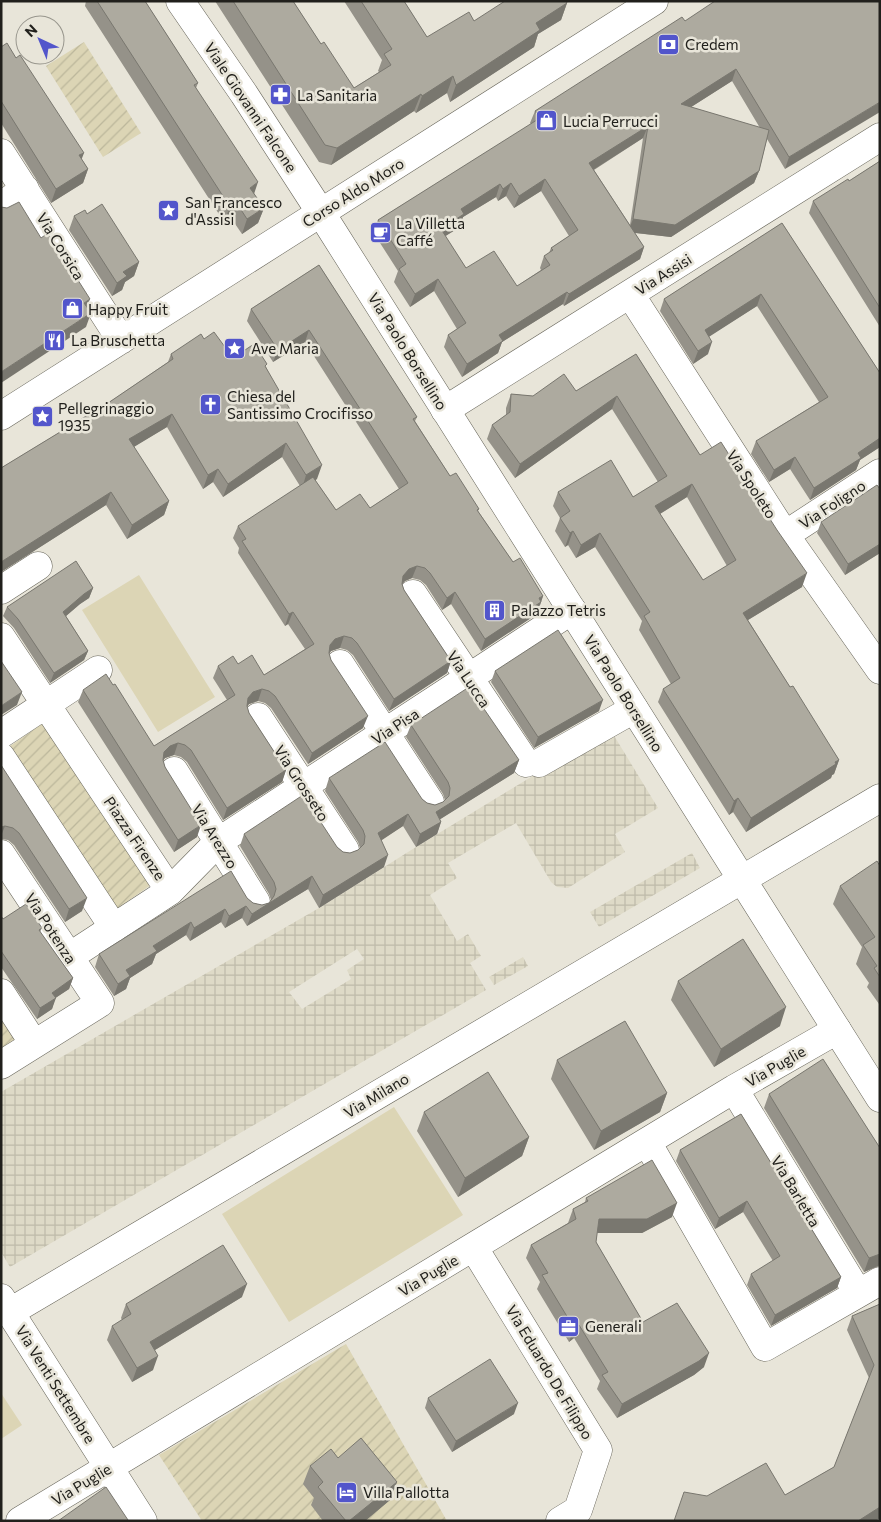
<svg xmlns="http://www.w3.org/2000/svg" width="881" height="1522" font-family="Commissioner,sans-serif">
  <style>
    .industrial { fill: url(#industrial-grid); fill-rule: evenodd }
    .park { fill: #dcd5b5 }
    .garden { fill: url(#garden-furrows) }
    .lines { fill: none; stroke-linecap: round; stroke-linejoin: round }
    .minor-casing { stroke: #67655a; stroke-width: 29 }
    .major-casing { stroke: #67655a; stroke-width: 29 }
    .minor { stroke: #fff; stroke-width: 28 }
    .major { stroke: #fff; stroke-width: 28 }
    .wall { fill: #959289; fill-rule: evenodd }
    .shaded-wall { fill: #79776f }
    .building { fill: #adaa9f; stroke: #79776f; fill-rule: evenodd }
    .labels { text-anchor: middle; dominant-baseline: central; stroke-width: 5; stroke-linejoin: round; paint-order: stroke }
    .poi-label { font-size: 15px; fill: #21201c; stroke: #e8e5d9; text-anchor: start }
    .street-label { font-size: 15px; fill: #21201c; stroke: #e8e5d9 }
  </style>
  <defs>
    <pattern id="industrial-grid" width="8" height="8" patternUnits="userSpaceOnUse" patternTransform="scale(1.25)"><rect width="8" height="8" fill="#dedac7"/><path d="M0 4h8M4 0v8" fill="none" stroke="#bebbaa"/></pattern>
    <pattern id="garden-furrows" width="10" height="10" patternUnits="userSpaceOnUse" patternTransform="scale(1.25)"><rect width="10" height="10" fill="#dcd5b5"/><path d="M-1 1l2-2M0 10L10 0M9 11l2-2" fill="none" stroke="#bcb79b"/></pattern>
  </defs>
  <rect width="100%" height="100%" fill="#e8e5d9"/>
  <path class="industrial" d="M610 729 658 808 615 834 625 852 568 888 557 887 551 882 516 823 448 863 457 878 430 895 457 941 468 934 481 956 470 963 486 990 10 1267 1 1252V1092L319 908 416 847ZM357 949 364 959 347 970 351 979 302 1009 289 992Z
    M692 853 700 868 599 927 590 912Z
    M523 957 528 966 494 985 489 977Z"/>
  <path class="park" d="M139 575 215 697 158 732 82 610Z
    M394 1107 463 1215 289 1322 222 1214Z
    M1 1393 22 1425 1 1439Z"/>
  <path class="garden" d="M84 42 141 133 103 157 46 66Z
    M46 721 155 882 115 910 6 749Z
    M1 1012 22 1044 1 1058Z
    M346 1344 447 1521H202L159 1455Z"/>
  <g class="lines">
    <defs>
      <path id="minor" d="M1 153 121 340
        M1 206 25 189
        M630 294 785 535 880 670
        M445 410 880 137
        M1 416 654 1
        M785 535 880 473
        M1 590 38 566
        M413 594 526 763
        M1 637 170 891
        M340 664 430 802
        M258 717 345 850
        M1 734 98 670
        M1 757 114 928
        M539 763 634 709
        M174 771 256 902
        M1 854 100 1003 1 1065
        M69 957 170 891 218 842 572 610
        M1 993 34 1044
        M734 1089 858 1293
        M647 1142 765 1347 880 1281
        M474 1248 598 1450 578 1510 560 1521
        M1 1298 143 1521
        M10 1312 880 798
        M20 1521 734 1089 837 1030"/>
      <path id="major" d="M180 1 244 94 321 213 880 1098"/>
    </defs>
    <use href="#minor" class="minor-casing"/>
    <use href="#major" class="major-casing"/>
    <use href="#minor" class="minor"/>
    <use href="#major" class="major"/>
  </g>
  <path class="wall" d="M86 1H145L198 83 196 88 254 194 264 208 258 223 242 234 231 218 224 222 85 6Z
    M215 1H293L321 44 354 88 379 72 378 71 382 60 344 1H404L427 37 474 21 567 3 561 20 538 34 534 47 450 102 447 93 416 113 414 111 331 165 319 162Z
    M880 1 785 169 767 139 759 171 754 183 671 237 635 233 644 247 640 259 564 306 563 304 502 342 498 353 462 377 444 347 448 335 457 329 434 291 410 307 394 282 398 271 373 232 378 220 531 124 530 123 535 111 685 21ZM732 81 760 128 691 107ZM643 138 630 225 594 170ZM541 191 569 236 551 248 549 253 544 256 540 268 541 270 517 286 466 268 445 236 460 227 463 217 496 197 498 201 506 196 514 208Z
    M1 47 16 58 88 169 83 183 51 203 1 123Z
    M880 161V327L809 213 813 201 849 181Z
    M87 214 139 262 134 276 125 282 122 290 112 296 69 230 74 216Z
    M782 223 880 373V447L860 460 856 470 810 500 790 469 769 482 751 454 756 441 819 402 757 306 709 336 708 354 693 364 660 311 664 299Z
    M319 265 417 417 415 421 450 476 479 509 478 511 513 562 543 596 537 614 481 651 451 604 442 610 426 585 420 580 412 578 405 581 402 584 404 590 451 661 447 673 389 711 353 655 347 650 340 648 331 651 329 654 331 660 363 728 308 764 271 708 265 703 258 701 249 704 247 707 249 713 286 770 282 782 223 820 187 762 181 757 174 755 165 758 163 761 165 767 197 837 174 852 78 702 83 690 154 746 227 700 213 678 218 666 238 664 264 675 305 649 288 624 285 626 238 553 239 548 233 538 238 526 300 486 282 457 223 497 213 482 203 489 167 427 133 447 169 501 164 515 127 539 106 505 1 572V468L111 401 168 362 171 354 204 339 233 358 266 367 317 479 315 480 336 510 370 508 399 489 305 342 273 362 247 321 251 309Z
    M636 354 700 455 802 587 748 620 790 687 839 760 834 774 832 775 831 778 746 832 733 812 729 815 658 702 663 689 671 684 639 630 642 621 595 547 576 558 568 545 565 547 555 531 560 518 553 506 558 492 633 497 658 482 612 409 515 478 487 439 492 425 506 415V408L511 394 533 396 576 391ZM687 497 727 566 703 580 660 514Z
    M880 489V553L845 575 817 533 821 522Z
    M93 588 89 598 80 604 66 616 88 651 84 660 50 683 14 628 3 616 7 607Z
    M495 671 599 711 534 748 491 682Z
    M411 725 519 760 514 773 440 819 441 822 437 834 416 847 403 826 381 840 384 867 319 908 308 889 247 926 242 918 225 928 221 922 190 941 186 935 156 954 152 964 130 978 126 989 114 996 95 967 99 954 247 898 253 903 262 905 269 903 271 900 269 894 240 846 244 834 337 847 343 852 350 853 358 850 360 848 358 842 325 791 329 778 422 799 427 803 435 805 443 802 445 800 443 794 406 737Z
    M1 765 82 911 65 922 14 845 8 840 1 839Z
    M880 866V1003L879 1004 867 987 869 983 856 964 862 947 833 904 840 886Z
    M1 916 3 919 42 928 40 932 73 978 69 989 55 998 52 1009 37 1019 1 967Z
    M678 981 780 1026 714 1067 671 1000Z
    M557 1060 667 1093 660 1112 594 1150 551 1079Z
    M769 1094 880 1148V1266L864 1272 764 1108Z
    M424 1112 529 1137 522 1156 458 1197 417 1131Z
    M741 1114 841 1277 837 1288 771 1326 747 1285 751 1274 773 1261 743 1212 715 1229 676 1161 680 1150Z
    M586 1198 672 1217 642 1233H597L596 1242 643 1322 704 1367 694 1375 617 1418 597 1389 600 1381 574 1338 569 1342 537 1289 540 1282 526 1258 531 1245 568 1223 573 1209 585 1202Z
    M242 1297 155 1350 153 1370 132 1382 107 1340 112 1326 122 1320 121 1318 126 1304Z
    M880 1304 876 1521 707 1496 785 1495 834 1467 869 1378 847 1330 852 1316Z
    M428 1398 514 1414 452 1452 425 1408Z
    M338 1458 397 1482 390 1500 365 1521H323L311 1505 314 1498 303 1484 310 1466Z"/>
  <path class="shaded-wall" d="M567 3 561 20 538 34 534 47 450 102 456 85 536 23Z
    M736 69 732 81 677 116 681 104Z
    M453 76 447 93 416 113 422 96Z
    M421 94 414 111 331 165 337 148Z
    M880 102V112L785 169 789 157Z
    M648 126 643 138 585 175 589 163Z
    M84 153 79 166V155Z
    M88 169 83 183 51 203 56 189Z
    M759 171 754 183 671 237 628 232 633 219Z
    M545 179 541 191 514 208 519 196Z
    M258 182 253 197 250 188Z
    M511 183 506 196 498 201 503 189Z
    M500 184 496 197 463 217 460 227 436 242 441 229 461 209Z
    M236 202 231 218 224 222 230 207Z
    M264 208 258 223 242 234 247 219Z
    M644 247 640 259 564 306 569 294Z
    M139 262 134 276 125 282 122 290 112 296 117 283 123 272Z
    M438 279 434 291 410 307 415 294Z
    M567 292 563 304 502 342 498 353 462 377 467 364 499 335Z
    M761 294 757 306 701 342 705 330Z
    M90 299 85 313 84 303Z
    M91 313 86 327 1 383V372Z
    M309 330 305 342 273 362 278 350Z
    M712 342 708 354 693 364 698 351Z
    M617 396 612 409 515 478 520 464Z
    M172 414 167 427 124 453 129 439Z
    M880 438V447L860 460 856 470 810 500 814 488 858 453Z
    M286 443 282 457 223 497 228 484Z
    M795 457 790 469 769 482 774 470Z
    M322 465 317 479 302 489 306 475Z
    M218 469 213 482 203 489 208 475Z
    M692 484 687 497 650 520 655 506Z
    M111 492 106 505 1 572V562Z
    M169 501 164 515 127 539 132 525Z
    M573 531 568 545 565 547 570 533Z
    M600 533 595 547 576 558 581 545Z
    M880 544V553L845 575 848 564Z
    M417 566 412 578 405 581 399 588 403 576 409 569Z
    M807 573 802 587 738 626 743 613Z
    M93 588 89 598 80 604 59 622 63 612 84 594Z
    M455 592 451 604 442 610 447 598Z
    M543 596 537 614 481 651 485 639Z
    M293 612 288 624 285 626 289 614Z
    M344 636 340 648 331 651 326 657 330 645 335 639Z
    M88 651 84 660 50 683 54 673Z
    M451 661 447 673 389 711 394 699Z
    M262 689 258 701 249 704 244 710 248 698 253 692Z
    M22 692 17 705 1 715V706Z
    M603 700 599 711 534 748 538 737Z
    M368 716 363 728 308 764 312 753Z
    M178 743 174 755 165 758 160 764 164 752 170 746Z
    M519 760 514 773 431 825 436 812Z
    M839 760 834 774 832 775 831 778 746 832 751 818Z
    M286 770 282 782 223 820 227 808Z
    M738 798 733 812 729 815 734 801Z
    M408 814 403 826 373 846 378 833Z
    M441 822 437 834 416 847 420 834Z
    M201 825 197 837 174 852 178 840Z
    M5 826 1 836V827Z
    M388 855 384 867 319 908 323 895Z
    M312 876 308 889 247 926 252 914Z
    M87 898 82 911 65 922 69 909Z
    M246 906 242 918 225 928 229 916Z
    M225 909 221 922 190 941 194 928Z
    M191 922 186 935 156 954 152 964 130 978 126 989 114 996 118 984 126 970 153 946Z
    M73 978 69 989 48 1003 52 993Z
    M56 998 52 1009 37 1019 40 1008Z
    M786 1007 780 1026 714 1067 721 1049Z
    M667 1093 660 1112 594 1150 601 1131Z
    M529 1137 522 1156 458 1197 465 1178Z
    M747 1201 743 1212 715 1229 719 1218Z
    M677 1203 672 1217 642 1233H594L599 1219Z
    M880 1254V1265L864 1272 869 1258Z
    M841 1277 837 1288 771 1326 775 1315Z
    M247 1284 242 1297 145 1356 150 1342Z
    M579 1325 574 1338 569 1342 574 1328Z
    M709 1353 704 1367 694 1375 617 1418 622 1404Z
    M158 1356 153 1370 132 1382 137 1368Z
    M518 1403 514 1414 452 1452 456 1441Z
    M397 1482 390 1500 365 1521H349Z
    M880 1507V1518L876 1521H858Z"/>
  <path class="building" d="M97 1H145L198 83 194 85 258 182 250 188 264 208 247 219 236 202 230 207Z
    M233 1H293L321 44 324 42 354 88 391 65 384 54 392 49 361 1H404L427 37 469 12 474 21 505 1H566L567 3 536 23 540 30 456 85 453 76 422 96 421 94 337 148 325 145Z
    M715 1H880V102L789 157 736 69 681 104 769 130 759 171 675 225 633 219 648 126 589 163 644 247 569 294 567 292 499 335 503 341 467 364 448 335 466 323 438 279 415 294 399 269 406 264 378 220 540 118 535 111 682 17 685 21ZM545 179 578 230 551 248 553 250 544 256 550 265 517 286 494 251 466 268 441 229 464 214 461 209 500 184 503 189 511 183 519 196Z
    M7 43 16 58 20 55 84 153 79 155 88 169 56 189 1 101V47Z
    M880 161V308L813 201 848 179 849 181Z
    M19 202 41 238 48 233 90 299 84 303 91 313 1 372V207L7 208Z
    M102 204 139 262 123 272 127 276 117 283 74 216 85 210 87 214Z
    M782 223 880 373V438L858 453 861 458 814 488 795 457 774 470 756 441 828 397 761 294 705 330 712 342 698 351 664 299Z
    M319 265 417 417 413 419 450 476 456 473 479 509 477 510 513 562 520 558 543 596 539 598 541 602 485 639 455 592 447 598 430 573 425 568 417 566 409 569 403 576 402 584 404 590 451 661 394 699 357 643 352 638 344 636 335 639 330 645 329 653 331 660 368 716 312 753 275 696 269 691 262 689 253 692 248 698 247 706 249 713 286 770 227 808 191 750 185 745 178 743 170 746 164 752 163 760 165 767 201 825 178 840 83 690 106 674 113 685 115 684 154 746 235 695 218 666 233 656 238 664 252 655 264 675 314 644 293 612 289 614 242 541 246 539 238 526 313 477 336 510 360 494 370 508 408 483 309 330 278 350 251 309Z
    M214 332 233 358 254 344 267 364 265 366 322 465 306 475 286 443 228 484 218 469 208 475 172 414 129 439 169 501 132 525 111 492 1 562V468L111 401 173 359 171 354 201 334 204 339Z
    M636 354 700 455 721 442 777 530 807 573 743 613 790 687 793 686 839 760 835 762 836 764 751 818 738 798 734 801 663 689 680 678 644 616 650 612 600 533 581 545 573 531 570 533 560 518 570 511 558 492 611 460 633 497 667 476 617 396 520 464 492 425 510 412 511 394 533 396 564 374 576 391ZM692 484 736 560 703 580 655 506Z
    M877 485 880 489V544L848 564 821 522Z
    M76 561 93 588 84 594 63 612 88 651 54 673 18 619 7 607Z
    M558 630 603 700 538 737 495 671Z
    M1 661 22 692 1 706Z
    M469 687 519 760 436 812 441 822 420 834 408 814 378 833 388 855 323 895 312 876 252 914 246 906 229 916 225 909 194 928 191 922 153 946 157 951 126 970 130 976 118 984 99 954 231 871 247 898 253 903 262 905 269 903 274 896 276 889 274 882 244 834 303 795 337 847 343 852 350 853 358 850 364 844 365 836 363 830 329 778 385 742 422 799 427 803 435 805 443 802 449 796 450 788 448 782 411 725Z
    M1 765 87 898 69 909 19 833 13 828 5 826 1 827Z
    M877 861 880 866V977L874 968 877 966 863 945 875 937 840 886Z
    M26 904 42 928 39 930 73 978 52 993 56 998 40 1008 1 951V916L3 919Z
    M743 939 786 1007 721 1049 678 981Z
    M625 1021 667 1093 601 1131 557 1060Z
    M823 1059 880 1148V1254L869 1258 769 1094Z
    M488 1072 529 1137 465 1178 424 1112Z
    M741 1114 841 1277 775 1315 751 1274 780 1256 747 1201 719 1218 680 1150Z
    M652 1160 677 1203 647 1219H599L596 1242 643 1322 677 1303 709 1353 699 1361 622 1404 602 1375 608 1372 579 1325 574 1328 542 1275 548 1273 531 1245 576 1219 573 1209 588 1201 586 1198Z
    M223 1245 247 1284 150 1342 158 1356 137 1368 112 1326 131 1314 126 1304Z
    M880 1304V1507L858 1521H674L684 1492 707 1496 766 1463 785 1495 834 1467 874 1365 852 1316Z
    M490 1359 518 1403 456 1441 428 1398Z
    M361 1438 397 1482 349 1521H346L318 1487 323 1482 310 1466 331 1449 338 1458Z
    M106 1487 128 1520 127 1521H58Z"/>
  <defs>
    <symbol id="bank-square" viewBox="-11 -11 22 22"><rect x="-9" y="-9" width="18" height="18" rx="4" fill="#5255cb" stroke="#e8e5d9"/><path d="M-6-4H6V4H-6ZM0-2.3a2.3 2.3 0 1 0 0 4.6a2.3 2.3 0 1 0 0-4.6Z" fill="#fff"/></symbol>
    <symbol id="pharmacy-square" viewBox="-11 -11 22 22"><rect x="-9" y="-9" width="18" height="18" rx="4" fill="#5255cb" stroke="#e8e5d9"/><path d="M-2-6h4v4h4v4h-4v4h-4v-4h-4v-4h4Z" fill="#fff"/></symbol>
    <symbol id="shop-square" viewBox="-11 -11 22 22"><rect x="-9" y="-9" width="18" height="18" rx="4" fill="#5255cb" stroke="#e8e5d9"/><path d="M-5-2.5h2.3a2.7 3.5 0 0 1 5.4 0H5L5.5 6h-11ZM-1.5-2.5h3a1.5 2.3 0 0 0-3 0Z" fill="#fff"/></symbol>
    <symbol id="sight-square" viewBox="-11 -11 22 22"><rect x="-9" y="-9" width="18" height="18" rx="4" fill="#5255cb" stroke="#e8e5d9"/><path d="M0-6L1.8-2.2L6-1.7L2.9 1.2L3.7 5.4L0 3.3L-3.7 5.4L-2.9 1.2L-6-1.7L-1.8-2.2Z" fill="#fff"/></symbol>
    <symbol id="cafe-square" viewBox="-11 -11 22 22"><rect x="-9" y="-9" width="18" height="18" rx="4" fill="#5255cb" stroke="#e8e5d9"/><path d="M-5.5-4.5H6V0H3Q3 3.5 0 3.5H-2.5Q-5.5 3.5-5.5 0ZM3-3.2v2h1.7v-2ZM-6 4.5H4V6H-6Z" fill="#fff"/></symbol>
    <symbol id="restaurant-square" viewBox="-11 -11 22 22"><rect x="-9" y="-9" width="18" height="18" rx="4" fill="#5255cb" stroke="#e8e5d9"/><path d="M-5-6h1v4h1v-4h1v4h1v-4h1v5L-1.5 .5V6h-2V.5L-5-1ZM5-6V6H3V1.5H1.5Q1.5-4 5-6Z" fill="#fff"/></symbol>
    <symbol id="church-square" viewBox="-11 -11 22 22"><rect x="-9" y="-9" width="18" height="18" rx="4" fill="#5255cb" stroke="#e8e5d9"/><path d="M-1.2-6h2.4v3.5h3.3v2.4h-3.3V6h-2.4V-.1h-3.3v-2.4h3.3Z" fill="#fff"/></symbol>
    <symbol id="building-square" viewBox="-11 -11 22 22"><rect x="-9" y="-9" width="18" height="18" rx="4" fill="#5255cb" stroke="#e8e5d9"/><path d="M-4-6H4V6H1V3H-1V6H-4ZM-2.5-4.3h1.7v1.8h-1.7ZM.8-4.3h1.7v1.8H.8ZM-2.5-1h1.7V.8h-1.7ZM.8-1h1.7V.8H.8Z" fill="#fff"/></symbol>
    <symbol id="office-square" viewBox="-11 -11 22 22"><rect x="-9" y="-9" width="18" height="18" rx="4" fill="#5255cb" stroke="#e8e5d9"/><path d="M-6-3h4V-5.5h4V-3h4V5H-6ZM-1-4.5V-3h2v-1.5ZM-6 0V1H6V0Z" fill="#fff"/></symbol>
    <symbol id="hotel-square" viewBox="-11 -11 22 22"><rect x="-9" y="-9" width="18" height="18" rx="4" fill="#5255cb" stroke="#e8e5d9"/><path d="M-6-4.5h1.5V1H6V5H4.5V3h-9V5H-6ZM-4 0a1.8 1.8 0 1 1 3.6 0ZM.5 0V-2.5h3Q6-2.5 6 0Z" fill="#fff"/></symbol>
  </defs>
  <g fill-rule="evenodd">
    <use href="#bank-square" x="656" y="32" width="25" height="25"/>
    <use href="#pharmacy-square" x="268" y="82" width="25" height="25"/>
    <use href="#shop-square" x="534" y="108" width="25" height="25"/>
    <use href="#sight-square" x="156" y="198" width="25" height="25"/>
    <use href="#cafe-square" x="368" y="220" width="25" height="25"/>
    <use href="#shop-square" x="60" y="296" width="25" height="25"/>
    <use href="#restaurant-square" x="42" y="328" width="25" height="25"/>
    <use href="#sight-square" x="222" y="336" width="25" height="25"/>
    <use href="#church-square" x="198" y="392" width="25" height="25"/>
    <use href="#sight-square" x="30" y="404" width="25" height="25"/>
    <use href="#building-square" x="482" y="598" width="25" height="25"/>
    <use href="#office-square" x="556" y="1314" width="25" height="25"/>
    <use href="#hotel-square" x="334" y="1480" width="25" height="25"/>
  </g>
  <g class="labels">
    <g class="poi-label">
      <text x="685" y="44">Credem</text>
      <text x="297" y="95">La Sanitaria</text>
      <text x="563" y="121">Lucia Perrucci</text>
      <text x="185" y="202">San Francesco<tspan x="185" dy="17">d'Assisi</tspan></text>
      <text x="396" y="223">La Villetta<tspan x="396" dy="17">Caffé</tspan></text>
      <text x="88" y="309">Happy Fruit</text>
      <text x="71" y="340">La Bruschetta</text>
      <text x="251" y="348">Ave Maria</text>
      <text x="227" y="396">Chiesa del<tspan x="227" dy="17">Santissimo Crocifisso</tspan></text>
      <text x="58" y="408">Pellegrinaggio<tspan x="58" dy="17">1935</tspan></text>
      <text x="511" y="610">Palazzo Tetris</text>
      <text x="585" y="1326">Generali</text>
      <text x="363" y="1492">Villa Pallotta</text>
    </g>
    <g class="street-label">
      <text transform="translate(251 107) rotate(56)">Viale Giovanni Falcone</text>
      <text transform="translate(353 192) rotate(-32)">Corso Aldo Moro</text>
      <text transform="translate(61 246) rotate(58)">Via Corsica</text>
      <text transform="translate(663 274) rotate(-32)">Via Assisi</text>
      <text transform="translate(408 351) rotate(58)">Via Paolo Borsellino</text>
      <text transform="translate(752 484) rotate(57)">Via Spoleto</text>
      <text transform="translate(832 504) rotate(-33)">Via Foligno</text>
      <text transform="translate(469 679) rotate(56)">Via Lucca</text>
      <text transform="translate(624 693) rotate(58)">Via Paolo Borsellino</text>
      <text transform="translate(395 726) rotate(-33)">Via Pisa</text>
      <text transform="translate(302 783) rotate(57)">Via Grosseto</text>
      <text transform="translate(215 836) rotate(58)">Via Arezzo</text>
      <text transform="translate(135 838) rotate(56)">Piazza Firenze</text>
      <text transform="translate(51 928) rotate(57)">Via Potenza</text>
      <text transform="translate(775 1066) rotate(-30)">Via Puglie</text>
      <text transform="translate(376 1095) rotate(-31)">Via Milano</text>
      <text transform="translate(796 1191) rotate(59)">Via Barletta</text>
      <text transform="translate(428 1275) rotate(-31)">Via Puglie</text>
      <text transform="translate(550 1372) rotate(59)">Via Eduardo De Filippo</text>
      <text transform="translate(56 1384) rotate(58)">Via Venti Settembre</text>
      <text transform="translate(81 1484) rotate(-31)">Via Puglie</text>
    </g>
  </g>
  <rect width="881" height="1522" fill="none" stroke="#21201c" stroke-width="5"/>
  <g transform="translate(40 40) rotate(316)"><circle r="24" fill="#e8e5d9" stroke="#98968d"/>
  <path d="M0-4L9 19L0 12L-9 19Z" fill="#5255cb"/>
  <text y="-8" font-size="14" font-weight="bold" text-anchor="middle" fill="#21201c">N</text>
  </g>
</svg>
